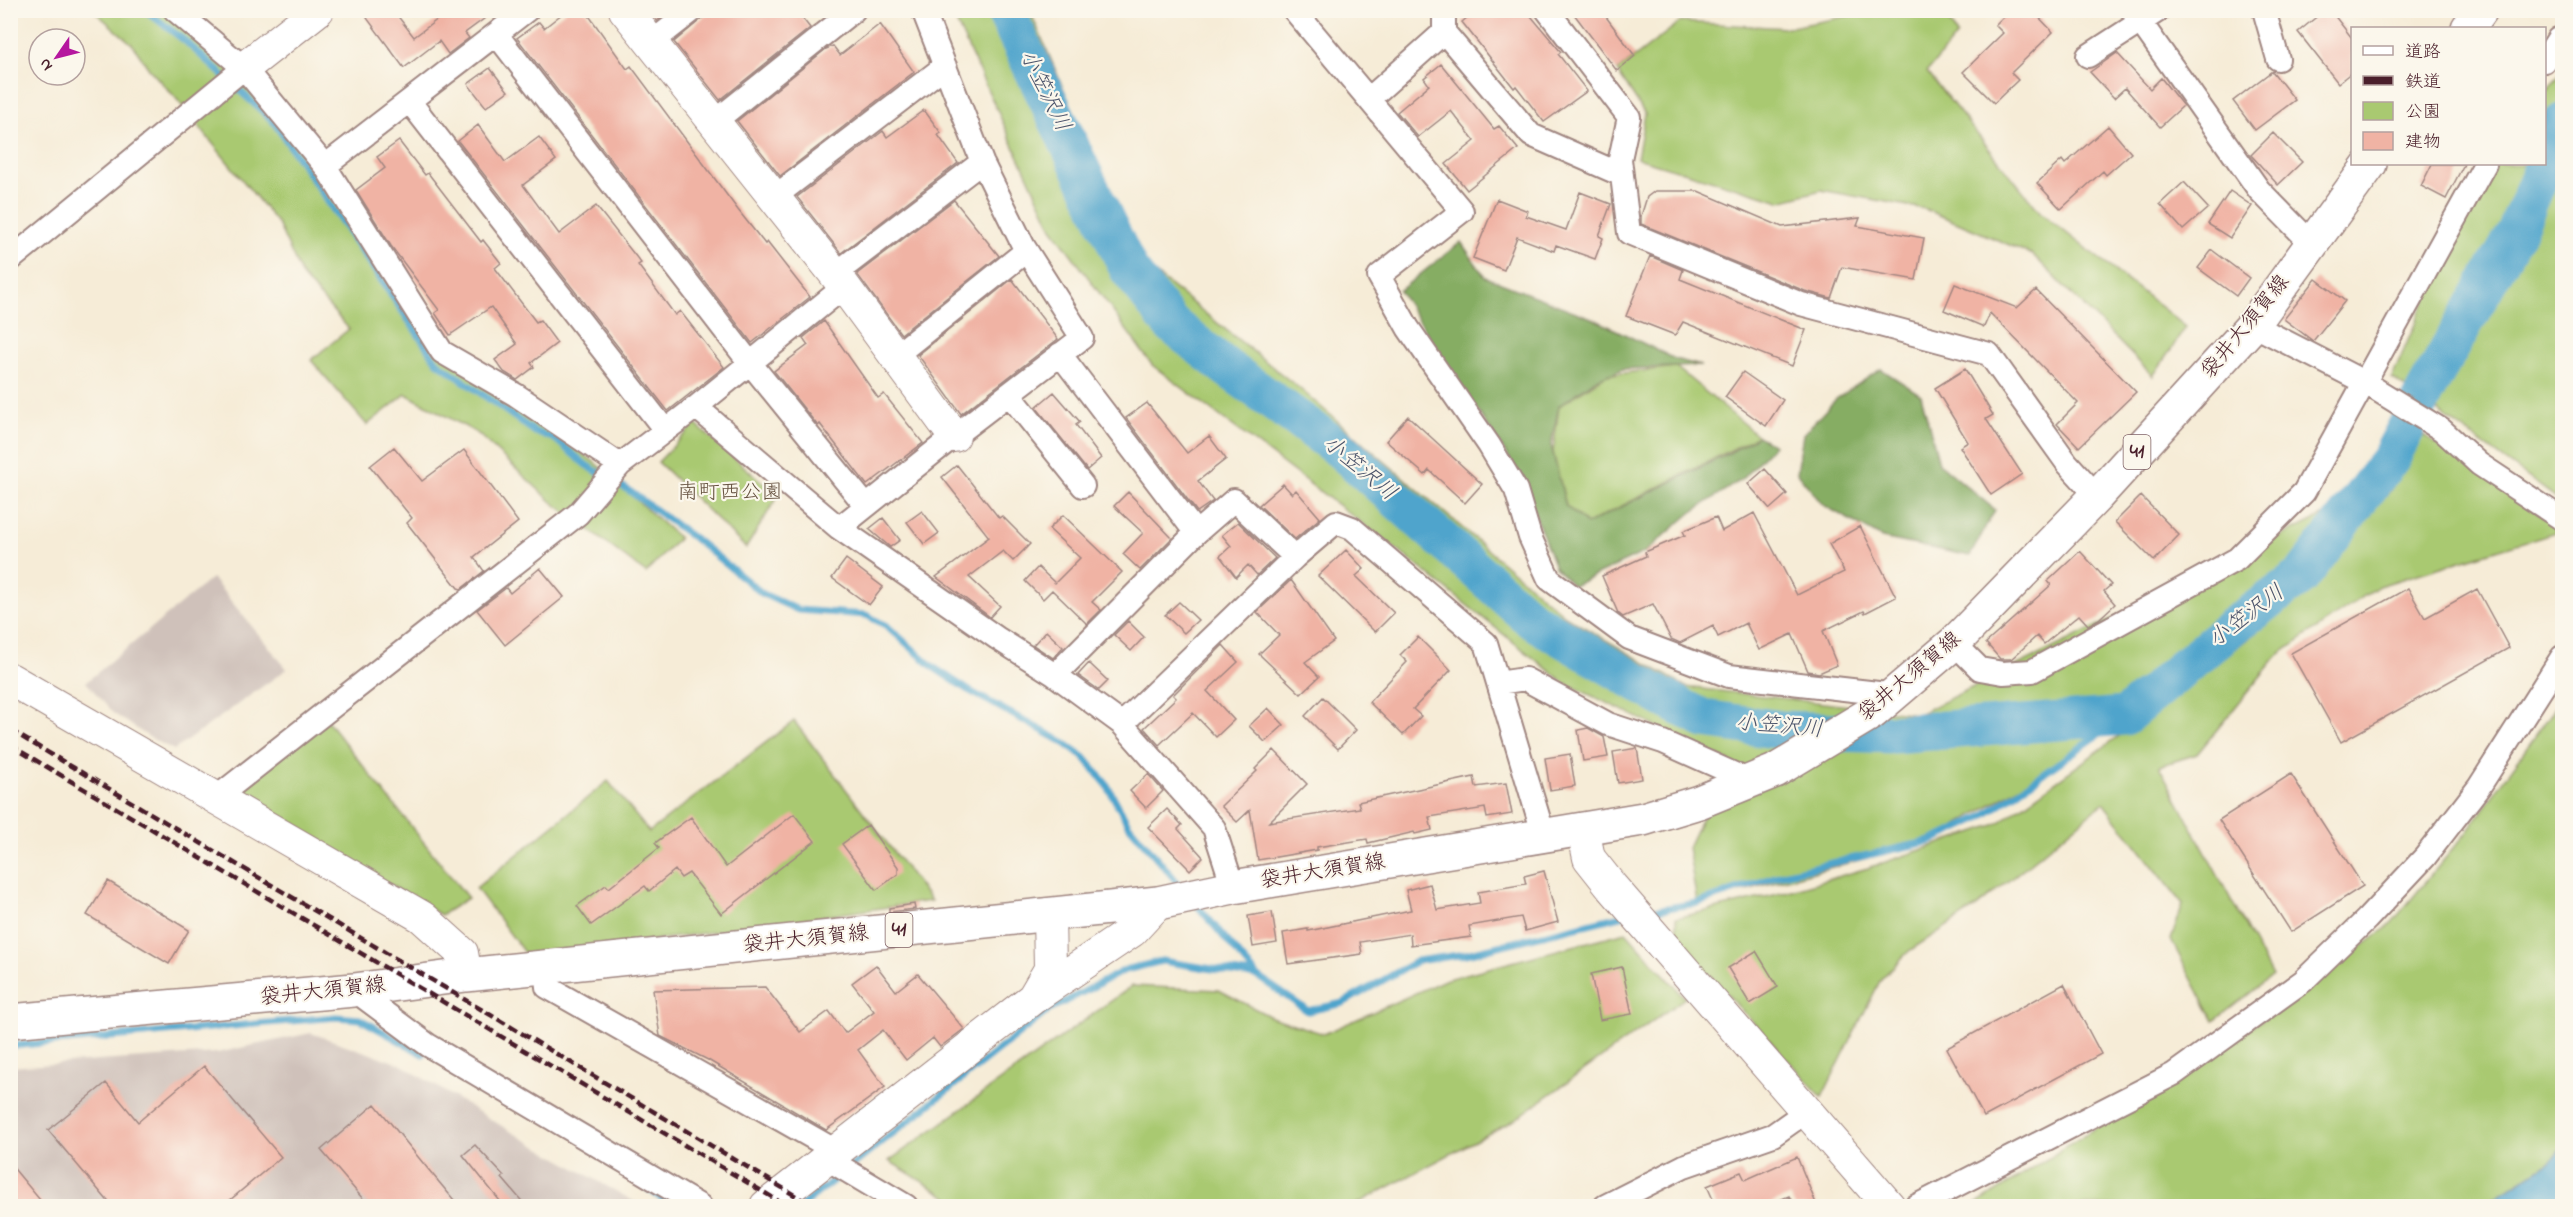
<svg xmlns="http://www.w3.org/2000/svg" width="2573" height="1217" font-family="'Indie Flower','Klee One',sans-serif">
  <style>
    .industrial { fill: #cfc1ba }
    .green { fill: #a9c971; stroke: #7a744e; stroke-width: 1.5 }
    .forest { fill: #86ad63; stroke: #686647; stroke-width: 1.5 }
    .water { fill: #50a4cc; stroke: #4d627c; stroke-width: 1.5 }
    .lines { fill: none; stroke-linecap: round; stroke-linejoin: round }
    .stream { stroke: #50a4cc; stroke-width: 7 }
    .river { stroke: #50a4cc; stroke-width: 39 }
    .building { fill: #f0b3a4 }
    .street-casing { stroke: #a08681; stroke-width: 26 }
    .secondary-casing { stroke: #a08681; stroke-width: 34 }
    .primary-casing { stroke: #a08681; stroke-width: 36 }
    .street { stroke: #fff; stroke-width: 22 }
    .secondary { stroke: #fff; stroke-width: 32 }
    .primary { stroke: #fff; stroke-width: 33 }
    .rail { stroke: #4a1f2b; stroke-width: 4.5; stroke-dasharray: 9 4.5; stroke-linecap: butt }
    .labels { text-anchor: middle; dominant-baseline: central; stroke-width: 4.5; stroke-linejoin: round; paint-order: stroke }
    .shield { fill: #fbf7ec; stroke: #7f6065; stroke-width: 1.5 }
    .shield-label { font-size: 20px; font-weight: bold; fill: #4a1f2b }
    .street-label { font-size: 21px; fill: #4a1f2b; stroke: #fbf7ec }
    .park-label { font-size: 21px; fill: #665240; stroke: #fbf7ec }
    .water-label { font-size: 22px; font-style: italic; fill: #4c546b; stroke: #fbf7ec }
  </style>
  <rect width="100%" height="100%" fill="#fbf7ec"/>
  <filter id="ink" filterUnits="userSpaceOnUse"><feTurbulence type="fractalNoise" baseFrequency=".0167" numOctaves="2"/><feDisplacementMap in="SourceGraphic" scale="12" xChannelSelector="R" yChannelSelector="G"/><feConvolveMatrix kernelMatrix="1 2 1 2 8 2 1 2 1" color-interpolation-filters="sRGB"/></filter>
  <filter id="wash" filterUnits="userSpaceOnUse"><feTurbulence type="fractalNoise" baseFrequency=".008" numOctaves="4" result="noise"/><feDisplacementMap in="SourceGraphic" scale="24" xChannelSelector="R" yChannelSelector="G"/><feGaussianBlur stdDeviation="1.35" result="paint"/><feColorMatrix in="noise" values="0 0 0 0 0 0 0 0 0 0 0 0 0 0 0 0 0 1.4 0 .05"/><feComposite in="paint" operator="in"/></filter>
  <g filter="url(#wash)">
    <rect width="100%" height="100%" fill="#f6ecd7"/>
    <path class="industrial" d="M212 578 287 669 174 750 149 737 113 713 86 682Z
      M311 1033 400 1064 510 1131 642 1206H11L10 1067 217 1053Z"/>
    <path class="green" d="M94 11H175L244 68 461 363 593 461 679 538 646 573 552 502 477 433 406 394 367 425 311 360 349 329 302 276 278 224 175 97 149 69 132 44Z
      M951 11H1030L1137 259 1299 388 1565 616 1686 687 1918 714 2361 497 2233 626 2054 766 1931 841 1697 903 1688 847 1729 761 1565 683 1391 545 1152 365 1052 228Z
      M1874 11H1943L1957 35 1927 72 2041 213 2186 327 2153 376 2033 255 1925 209 1821 190 1780 201 1637 158 1645 114 1617 71 1680 22 1787 28Z
      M2562 71V502L2392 378 2478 176 2488 164H2544L2545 93Z
      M1676 367 1758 436 1587 524 1566 506 1553 452 1559 406 1606 375Z
      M695 424 778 496 746 548 658 462Z
      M2422 434 2562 530 2379 586 2277 656 2197 754 2159 766 2272 976 2214 1021 2171 940 2183 904 2103 803 1978 906 1909 951 1881 979 1822 1097 1677 940 1676 918 1774 895 1868 868 1997 824 2173 697 2259 630 2390 491Z
      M2562 698V1206H1974L2273 1013 2389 926 2467 832Z
      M322 714 468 898 441 915 228 789Z
      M794 721 931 901 528 958 476 888 608 781 649 832Z
      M1626 932 1685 998 1514 1120 1353 1206H962L889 1161 1132 986 1219 990 1271 1017 1324 1034 1447 979Z"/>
    <path class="forest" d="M1461 242 1485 277 1594 319 1675 359 1701 366 1623 369 1597 379 1559 406 1551 445 1566 506 1587 524 1729 453 1758 436 1774 445 1742 479 1691 513 1645 552 1573 586 1555 567 1520 475 1399 291Z
      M1881 369 1921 395 1939 463 1995 510 1970 556 1882 538 1823 505 1797 473 1803 434 1836 399Z"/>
    <path class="water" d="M2562 1149V1206H2482L2549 1162Z"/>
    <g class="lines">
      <path class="stream" d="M145 10 185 41 273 121 437 362 535 432 555 439 586 465 628 490 699 542 763 594 798 610 866 615 887 626 933 667 968 690 1063 742 1084 757 1107 785 1128 824 1183 889
        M1196 904 1257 976 1308 1011 1343 1003 1417 961 1466 954 1625 915
        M1645 912 1697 903 1787 873 1931 841 1982 817 2125 716
        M10 1046 336 1017 360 1019 423 1054
        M642 1184 672 1206
        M801 1206 1049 1010 1125 970 1162 961 1257 976"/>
      <path class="river" d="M1005 10 1129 270 1171 324 1227 368 1341 450 1532 620 1662 697 1704 719 1781 730 1893 734 2125 716 2233 626 2301 577 2390 459 2427 388 2516 232 2562 123"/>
    </g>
    <g id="blocks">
      <path class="building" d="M377 10H393L414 37 450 10H496L465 33 469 38 448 54 439 41 404 68 367 18Z
        M567 10H585L627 69 631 66 738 210 765 244 767 242 810 297 752 343 517 38 539 22 544 28Z
        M648 10H671L657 21Z
        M712 10H796L810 28 720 100 674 42Z
        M1476 10H1526L1561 52 1558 54 1587 91 1544 122 1516 86 1514 88 1462 22Z
        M1571 10H1601L1635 56 1617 71Z
        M2010 10H2032L2053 32 2011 73 2018 80 1994 103 1963 72 2003 33 1995 25Z
        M2325 10H2330L2352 38V72L2338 83 2298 32Z
        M880 24 914 72 780 176 737 121 826 49 833 46 840 55Z
        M2117 53 2150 89 2161 78 2183 106 2160 127 2125 88 2114 98 2090 72Z
        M1441 64 1494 129 1499 126 1518 149 1467 190 1446 164 1475 141 1451 111 1418 137 1397 112 1429 85 1424 78Z
        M490 68 508 91 486 107 468 84Z
        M2272 71 2295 100 2255 130 2233 101Z
        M924 110 941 133 938 135 958 163 841 253 797 197 883 131 887 137Z
        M478 125 505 162 539 137 556 160 523 185 559 234 596 206 641 263 638 265 675 315 680 311 724 367 668 411 458 141Z
        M2108 126 2131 153 2106 175 2103 171 2061 209 2037 183 2062 160 2065 164Z
        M2273 133 2302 162 2278 185 2251 155Z
        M399 141 425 175 428 173 481 242 483 240 501 263 495 268 536 322 540 320 557 343 531 363 534 367 517 380 504 372 495 360 517 344 491 307 450 335 435 313 439 310 391 246 356 190 385 168 377 157Z
        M2432 164H2464L2446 199 2421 186Z
        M2184 182 2208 208 2183 230 2160 204Z
        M1655 191H1698L1782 227 1860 218 1857 226 1924 238 1916 280 1842 267 1831 298 1805 291 1641 224V216L1647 197Z
        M2230 191 2252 206 2230 238 2208 224Z
        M1580 192 1611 204 1599 236 1603 238 1595 259 1556 245 1554 251 1517 237 1504 270 1473 258 1497 199 1528 211 1526 216 1566 230Z
        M954 200 999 256 901 334 857 274Z
        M2212 250 2249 278 2236 296 2198 268Z
        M1650 256 1683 270 1680 279 1806 330 1792 366 1683 322 1675 335 1626 316Z
        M1012 279 1058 339 961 414 918 355Z
        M2316 279 2345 301 2313 341 2284 319Z
        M1955 284 2017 308 2036 290 2136 392 2079 447 2057 424 2078 403 1990 313 1984 327 1944 310Z
        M824 321 878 398 884 394 923 443 867 485 820 424 818 426 774 371 808 345 803 338Z
        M1965 369 1993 415 1986 419 2022 474 1991 495 1960 447 1968 442 1935 388Z
        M1743 372 1783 400 1766 426 1725 397Z
        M1054 392 1080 422 1076 425 1101 458 1087 470 1036 407Z
        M1147 403 1187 453 1209 436 1226 459 1198 481 1213 501 1197 512 1126 418Z
        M1408 416 1482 484 1465 503 1429 470 1425 475 1386 441Z
        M394 447 422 481 464 450 518 522 474 557 484 571 461 589 458 588 407 523 412 518 370 466Z
        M957 465 999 518 1002 516 1030 544 1013 561 1003 551 969 577 1000 606 990 617 936 577 989 537 942 477Z
        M1765 469 1787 494 1770 509 1748 484Z
        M1283 484 1292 494 1296 490 1320 518 1295 539 1259 505Z
        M1128 492 1172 538 1140 570 1123 554 1143 533 1114 506Z
        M2141 496 2179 535 2154 561 2115 522Z
        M922 511 939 533 924 544 907 522Z
        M1754 513 1797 595 1844 572 1829 544 1860 526 1896 597 1865 613 1864 611 1823 631 1837 665 1819 673 1808 671 1792 634 1759 650 1746 623 1718 637 1713 626 1680 643 1671 639 1653 604 1623 617 1618 613 1602 576 1646 556 1645 552 1685 535 1683 531 1716 517 1722 531Z
        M1063 515 1122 572 1092 602 1101 610 1087 624 1052 590 1043 599 1025 581 1038 567 1055 583 1080 558 1049 529Z
        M883 518 900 540 890 547 869 529Z
        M1238 522 1275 558 1257 575 1248 565 1236 577 1220 556 1231 546 1222 535Z
        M1346 550 1364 569 1356 576 1394 613 1375 632 1318 576Z
        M2080 551 2111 585 2104 591 2115 604 2099 619 2088 625 2079 615 2044 644 2037 636 2011 659H2000L1986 643 2051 585 2048 581Z
        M846 559 883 587 869 605 832 578Z
        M540 568 564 597 505 645 477 610 506 588 510 593Z
        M1291 580 1334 641 1305 662 1319 677 1301 694 1259 654 1279 635 1257 612Z
        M2408 588 2425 618 2477 589 2509 648 2341 742 2291 653Z
        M1179 602 1198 620 1184 633 1165 615Z
        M1128 621 1144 637 1131 651 1114 635Z
        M1046 631 1063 647 1053 658 1033 645Z
        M1418 637 1451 670 1413 709 1421 716 1403 735 1369 702 1407 662 1400 655Z
        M1223 645 1238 662 1207 691 1234 720 1216 737 1193 713 1159 745 1144 728 1176 698 1173 695Z
        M1089 663 1108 681 1099 690 1078 675Z
        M1323 697 1356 730 1338 749 1305 716Z
        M1268 708 1284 725 1265 742 1249 726Z
        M1588 728 1604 737 1608 757 1583 761 1578 730Z
        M1637 748 1642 779 1618 783 1613 752Z
        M1274 750 1307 784 1269 822 1360 808 1358 802 1474 777 1476 787 1506 783 1512 814 1487 818 1485 808 1429 817 1432 830 1415 834 1414 832 1368 843 1367 839 1317 847V850L1258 860 1250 810 1237 822 1221 806 1257 771 1255 769Z
        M1570 754 1575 786 1550 790 1545 758Z
        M1148 774 1163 791 1146 808 1130 791Z
        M2291 774 2363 886 2291 932 2219 820Z
        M1167 809 1182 825 1178 829 1203 857 1190 870 1148 827Z
        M794 814 815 841 721 914 689 873 681 878 675 870 649 891 645 886 591 925 577 906 606 885 609 888 659 848 655 843 691 817 726 867Z
        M868 825 898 867V874L876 890 842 844Z
        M1544 871 1558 922 1525 931 1521 917 1469 926 1471 937 1411 945 1410 934 1360 942 1362 954 1288 964 1283 933 1308 929V931L1411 910 1406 890 1430 884 1437 910 1480 903 1478 892 1526 884 1524 876Z
        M108 881 189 930 169 964 87 915Z
        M914 904 915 909 889 912V908Z
        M1272 912 1277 943 1253 947 1248 916Z
        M1756 951 1778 987 1750 1004 1728 968Z
        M876 965 896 991 918 974 964 1029 940 1047 933 1038 906 1060 883 1030 858 1050 885 1087 826 1130 708 1060 660 1036 653 990 765 987 800 1032 829 1011 845 1033 874 1011 852 983Z
        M1622 967 1632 1014 1600 1020 1591 974Z
        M2064 984 2101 1054 1984 1117 1947 1048Z
        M204 1066 281 1157 223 1206H112L48 1130 106 1083 138 1122Z
        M375 1104 423 1163 459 1206H369L321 1150Z
        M475 1145 504 1176 502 1178 526 1206H504L463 1155Z
        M1797 1157 1817 1206H1795L1789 1196 1765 1206H1716L1707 1186 1741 1172 1745 1180Z
        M10 1164 45 1206H10Z"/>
    </g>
  </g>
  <g filter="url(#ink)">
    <use href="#blocks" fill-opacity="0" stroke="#a08681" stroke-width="1.5"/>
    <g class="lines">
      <defs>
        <path id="street" d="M175 10 244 68 325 166 442 352 516 395 620 465
          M1294 10 1462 211 1379 276 1408 328 1489 445 1516 490 1530 537 1549 579 1629 638 1729 676 1896 695
          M1547 10 1629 117 1620 159 1629 233 1801 304 1989 354 2067 463 2097 496
          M2132 10 2259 190 2312 244
          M2264 10 2278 59
          M1444 32 1531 135 1622 175
          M497 35 750 363 866 506
          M651 43 693 10
          M2088 56 2159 10
          M2544 61 2558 39
          M1369 99 1444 32V10
          M410 102 665 430
          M713 123 854 10
          M325 166 527 10
          M773 198 945 66
          M10 260 244 68
          M835 274 982 162
          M2253 325 2364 382 2442 430 2479 464 2562 519
          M1060 354 1196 533
          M895 356 1026 251
          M1009 394 1083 486
          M696 407 839 528 997 638 1055 675 1122 724 1214 828 1233 887
          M839 528 954 436 1082 338 1024 247 982 162 923 10
          M1954 643 1980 669 2003 673 2032 671 2237 559 2304 492 2485 164
          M1055 675 1196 533 1234 500 1295 557
          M1498 683 1525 679 1608 724 1663 742 1750 781
          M1122 724 1295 557 1336 522 1352 528 1486 643 1544 836
          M216 798 578 514 620 465 696 407 844 287
          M545 968 547 987 838 1152
          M354 990 428 1045 700 1206
          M829 1160 906 1206
          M1605 1206 1684 1166 1773 1135 1807 1111
          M1916 1206 2174 1074 2303 981 2367 919 2425 857 2479 787 2562 657"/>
        <path id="secondary" d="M625 10 835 274 954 436
          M244 68 318 10
          M10 679 422 917 462 953 466 975
          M1583 829 1589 858 1612 887 1889 1206
          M1033 998 1050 969 1049 914
          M766 1206 1033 998 1132 931 1158 903"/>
        <path id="primary" d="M2468 28 2481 10
          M10 1021 354 990 466 975 1158 903 1233 887 1643 819 1699 802 1775 771 1873 712 1954 643 2097 496 2253 325 2370 164"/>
      </defs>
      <use href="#street" class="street-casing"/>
      <use href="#secondary" class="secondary-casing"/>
      <use href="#primary" class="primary-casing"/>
      <use href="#street" class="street"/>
      <use href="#secondary" class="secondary"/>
      <use href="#primary" class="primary"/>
      <path class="rail" d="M10 730 813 1206
        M10 745 787 1206"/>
    </g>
  </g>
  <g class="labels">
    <g class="shield">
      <rect x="2123.5" y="435" width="27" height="34" rx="4.5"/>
      <rect x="885.5" y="913" width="27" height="34" rx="4.5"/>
    </g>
    <g class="shield-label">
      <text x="2137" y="452">41</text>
      <text x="899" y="930">41</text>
    </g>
    <g class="street-label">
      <text transform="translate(2246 327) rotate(-51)">袋井大須賀線</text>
      <text transform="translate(1910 677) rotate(-40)">袋井大須賀線</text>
      <text transform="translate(1323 872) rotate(-9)">袋井大須賀線</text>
      <text transform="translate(806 940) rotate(-6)">袋井大須賀線</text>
      <text transform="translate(323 992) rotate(-6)">袋井大須賀線</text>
    </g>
    <g class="park-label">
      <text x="730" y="493">南町西公園</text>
    </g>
    <g class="water-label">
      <text transform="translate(1044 91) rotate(64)">小笠沢川</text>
      <text transform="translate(1359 469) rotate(40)">小笠沢川</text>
      <text transform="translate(2247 617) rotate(-37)">小笠沢川</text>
      <text transform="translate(1779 727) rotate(5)">小笠沢川</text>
    </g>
  </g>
  <rect width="2573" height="1217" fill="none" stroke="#fbf7ec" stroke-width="36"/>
  <rect x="2351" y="27" width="195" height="138" fill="#fbf7ec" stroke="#b4a19f" stroke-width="1.5"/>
  <rect x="2363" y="46" width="30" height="9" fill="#ffffff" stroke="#b4a19f" stroke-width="1.5"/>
  <text x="2405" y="57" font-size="18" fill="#4a1f2b">道路</text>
  <rect x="2363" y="76" width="30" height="9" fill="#4a1f2b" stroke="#b4a19f" stroke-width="1.5"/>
  <text x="2405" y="87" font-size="18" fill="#4a1f2b">鉄道</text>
  <rect x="2363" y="102" width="30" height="18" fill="#a9c971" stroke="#b4a19f" stroke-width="1.5"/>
  <text x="2405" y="117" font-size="18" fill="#4a1f2b">公園</text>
  <rect x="2363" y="132" width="30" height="18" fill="#f0b3a4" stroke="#b4a19f" stroke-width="1.5"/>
  <text x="2405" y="147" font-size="18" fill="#4a1f2b">建物</text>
  <g transform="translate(57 57) rotate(235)"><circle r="28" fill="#fbf7ec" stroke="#b4a19f" stroke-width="1.5"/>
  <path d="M0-4.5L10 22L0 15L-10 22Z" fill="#b5179e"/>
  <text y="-9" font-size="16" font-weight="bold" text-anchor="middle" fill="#4a1f2b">N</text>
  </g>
</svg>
